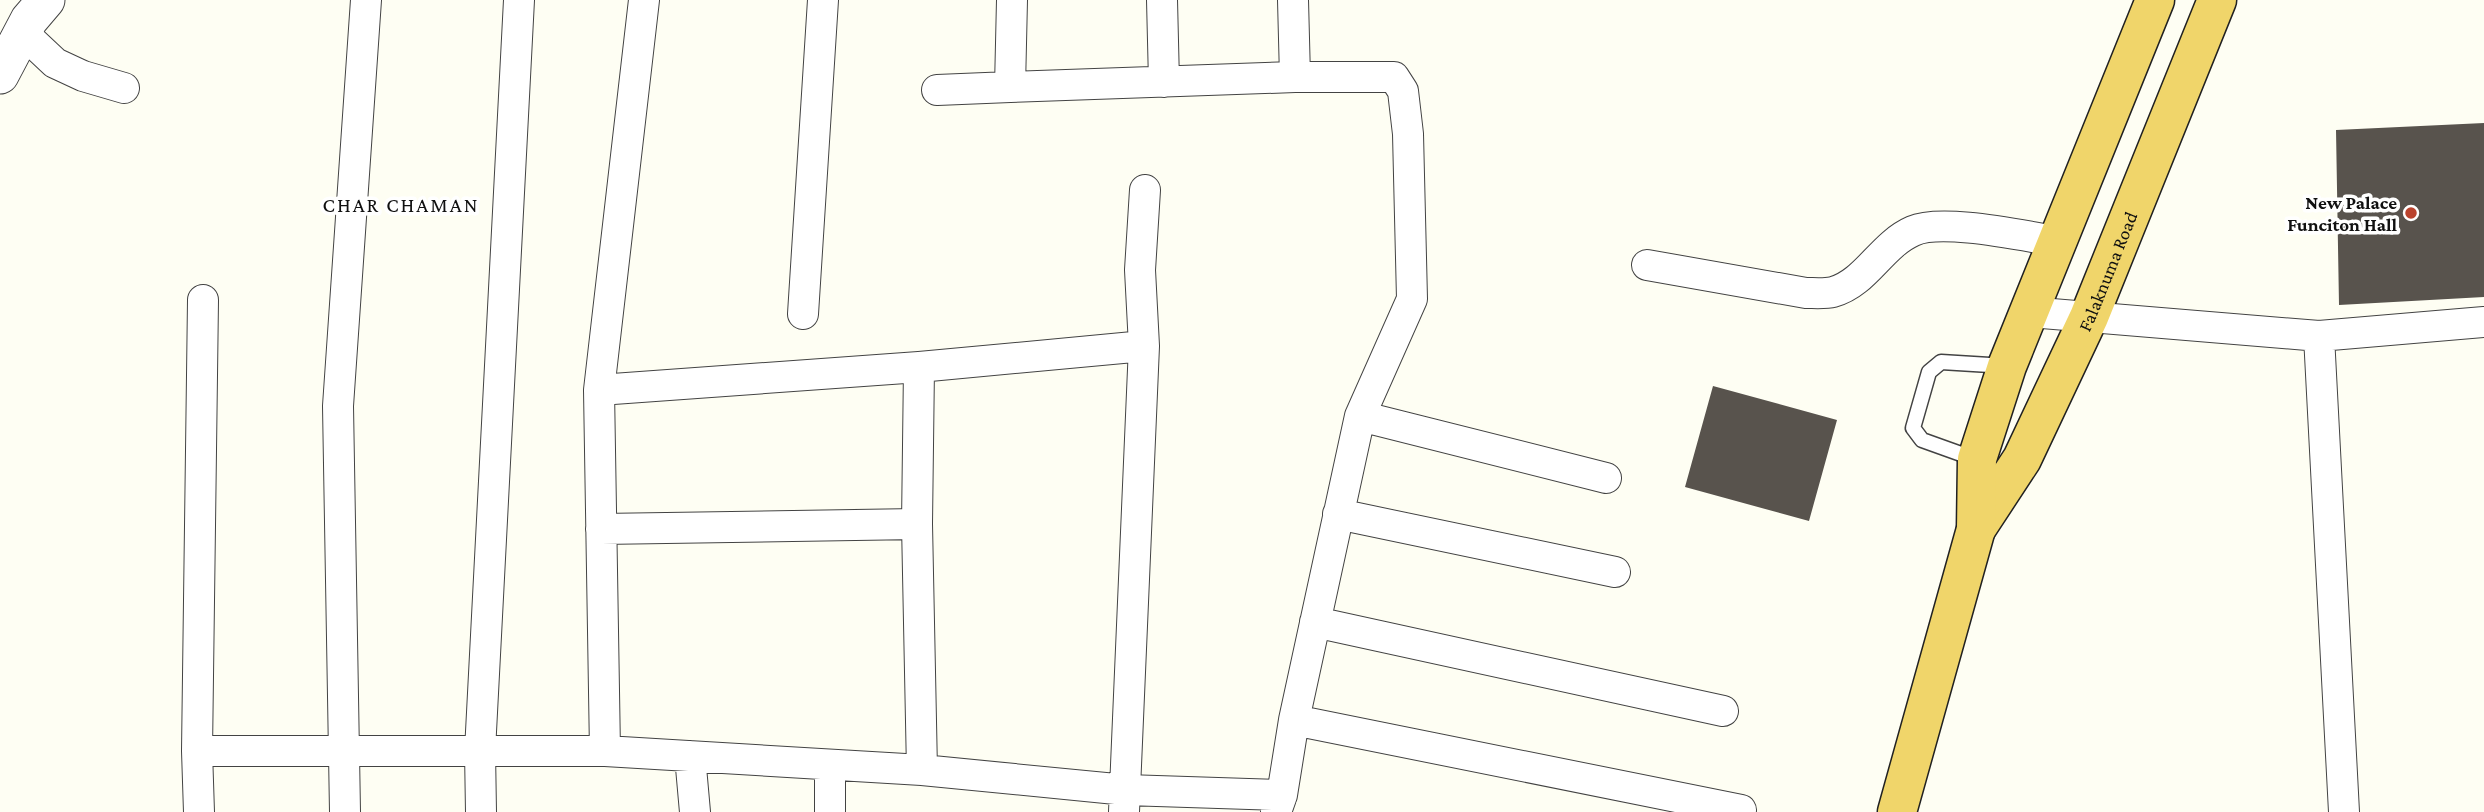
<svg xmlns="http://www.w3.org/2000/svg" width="2484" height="812" font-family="'Crimson Pro',serif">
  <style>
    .building { fill: #58534d }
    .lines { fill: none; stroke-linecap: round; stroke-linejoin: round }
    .service-casing { stroke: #434343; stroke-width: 17 }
    .minor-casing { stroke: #434343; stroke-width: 32 }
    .tertiary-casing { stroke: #434343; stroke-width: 39 }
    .trunk-casing { stroke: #212121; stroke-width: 41 }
    .service { stroke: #fff; stroke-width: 14 }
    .minor { stroke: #fff; stroke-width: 30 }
    .tertiary { stroke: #fff; stroke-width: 37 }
    .trunk { stroke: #f0d56a; stroke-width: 38 }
    .poi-dot { fill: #ba432e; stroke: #fff; stroke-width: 2.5 }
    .labels { text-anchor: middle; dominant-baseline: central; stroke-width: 7; stroke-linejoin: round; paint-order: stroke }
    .poi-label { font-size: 19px; font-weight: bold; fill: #101010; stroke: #fff; text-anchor: end }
    .street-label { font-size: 19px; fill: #101010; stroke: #fff }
    .neighbourhood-label { font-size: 21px; letter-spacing: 2px; fill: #101010; stroke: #fff }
  </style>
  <rect width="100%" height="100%" fill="#fefef3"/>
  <path class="building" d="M2484 123V297L2339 305 2336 130Z
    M1713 386 1837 420 1809 521 1685 487Z"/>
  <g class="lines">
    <defs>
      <path id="service" d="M1975 459 1922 440 1913 428 1929 372 1941 362 2006 366"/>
      <path id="minor" d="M1012 0 1010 87 1295 77H1394L1403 91 1408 134 1412 299 1360 416 1294 720 1282 795 1276 812
        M1162 0 1164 82
        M1293 0 1295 77
        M22 32 55 63 83 76 124 88
        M937 90 1010 87
        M1647 265 1806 293C1814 293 1825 294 1833 292 1866 283 1881 245 1913 231 1942 218 2023 236 2056 241
        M2029 312 2319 336 2484 322
        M803 314 823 0
        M2319 336 2344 812
        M919 367 917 524 922 770
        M599 390 919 367 1144 346
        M1360 416 1606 478
        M1338 514 1615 572
        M601 529 917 524
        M1315 622 1723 711
        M1294 720 1741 810
        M197 751H605L922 770 1126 790 1282 795
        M605 751 599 390 644 0
        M690 756 695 812
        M199 812 197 751 203 300
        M345 812 338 406 366 0
        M481 812 480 751 519 0
        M830 812V765
        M1124 812 1144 346 1140 270 1145 190"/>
      <path id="tertiary" d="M0 75 29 20 46 0"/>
      <g id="trunk">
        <path id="s1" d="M1976 529 2022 459 2089 317 2217 0"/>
        <path d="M1897 812 1976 529 1977 459 2007 366 2155 0"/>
      </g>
    </defs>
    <use href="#service" class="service-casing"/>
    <use href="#minor" class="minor-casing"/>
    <use href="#tertiary" class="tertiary-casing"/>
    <use href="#trunk" class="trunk-casing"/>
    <use href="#service" class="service"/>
    <use href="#minor" class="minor"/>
    <use href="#tertiary" class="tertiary"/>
    <use href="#trunk" class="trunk"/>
  </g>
  <circle class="poi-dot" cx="2411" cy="213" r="7"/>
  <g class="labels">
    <g class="poi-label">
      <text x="2397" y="202">New Palace<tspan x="2397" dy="22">Funciton Hall</tspan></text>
    </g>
    <g class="street-label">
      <text stroke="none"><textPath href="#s1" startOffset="290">Falaknuma Road</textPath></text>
    </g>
    <g class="neighbourhood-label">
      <text x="401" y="205">CHAR CHAMAN</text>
    </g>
  </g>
</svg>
